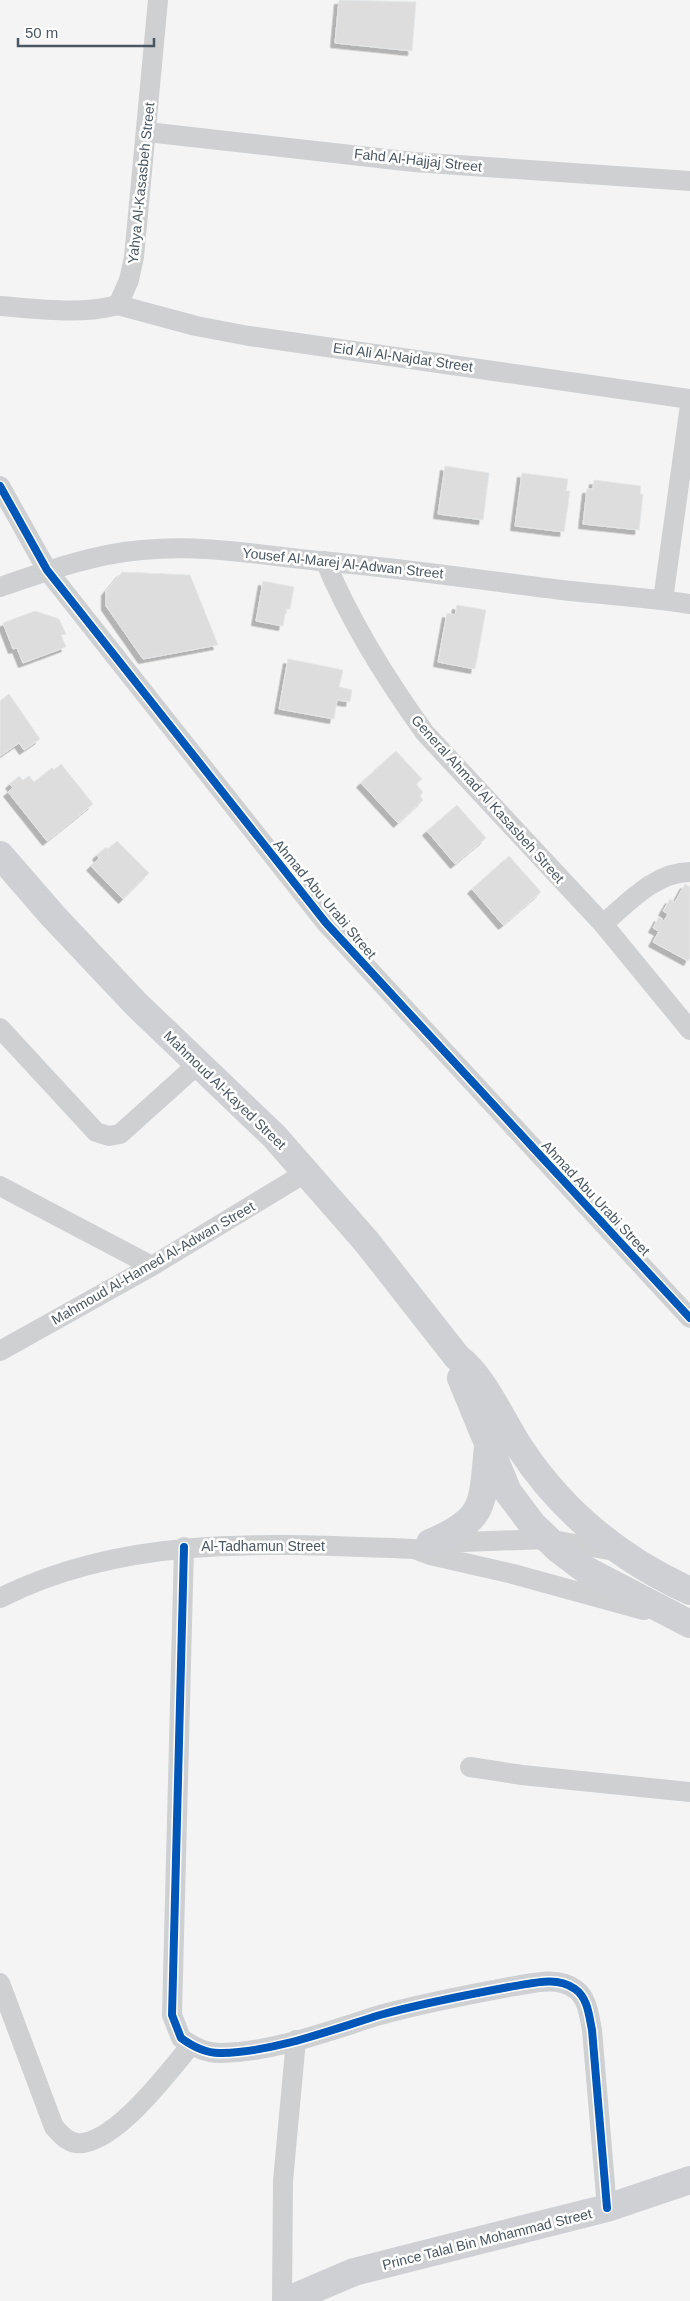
<svg xmlns="http://www.w3.org/2000/svg" width="690" height="2301" font-family="Helvetica,sans-serif">
  <style>
    .building { fill: #ddddde; stroke: #e5e6e7; filter: url(#shadow) }
    .lines { fill: none; stroke-linecap: round; stroke-linejoin: round }
    .street { stroke: #ced0d2; stroke-width: 20 }
    .secondary { stroke: #ced0d4; stroke-width: 28 }
    .cycleway-casing { stroke: #fff; stroke-width: 11 }
    .cycleway { stroke: #0057b8; stroke-width: 8 }
    .labels { text-anchor: middle; dominant-baseline: central; stroke-width: 5; stroke-linejoin: round; paint-order: stroke }
    .street-label { font-size: 14px; fill: #4a5661; stroke: #fff }
  </style>
  <defs>
    <filter id="shadow"><feDropShadow dx="-4.5" dy="4.5" stdDeviation="0" flood-color="#0004"/></filter>
  </defs>
  <rect width="100%" height="100%" fill="#f4f4f4"/>
  <path class="building" d="M339 0 416 2 412 51 335 43Z
    M445 466 489 473 483 520 438 514Z
    M522 473 568 479 566 491H570L564 532 515 526Z
    M594 480 641 486 640 494H643L639 530 583 524 587 489H593Z
    M122 572 190 575 218 645 143 659 106 606V591Z
    M263 581 294 587 290 609H286L283 626 256 621Z
    M457 605 486 610 475 669 438 662 447 613 455 615Z
    M35 611 59 619 66 634 61 635 66 647 23 663 17 648 13 649 3 623Z
    M288 659 343 670 339 687 352 690 350 702 337 700 334 719 279 709Z
    M9 694 40 739 24 750 19 743 0 756V701Z
    M396 751 422 779 416 784 423 792 420 796 423 800 398 823 361 783Z
    M61 764 93 804 47 841 8 792 13 788 10 784 19 776 23 780 29 776 34 782 52 768 54 770Z
    M457 805 486 838 455 864 427 831Z
    M117 841 149 873 123 899 91 866 99 858 97 855 106 847 108 849Z
    M509 856 541 892 503 925 472 889Z
    M685 884 690 887V958L688 961 653 942 659 931 653 928 659 917 664 921 668 914 663 911 670 899 675 902Z"/>
  <g class="lines">
    <path class="street" d="M147 132 414 162 690 181
      M118 305 196 326 249 336 690 399
      M0 306C39 309 80 315 118 305L129 280 134 257 158 0
      M0 486 47 570 326 923 690 1318
      M325 561C351 623 386 679 425 733L603 924 690 1030
      M0 587C46 571 94 554 142 550 202 544 260 555 319 561 403 568 486 581 570 591 610 595 650 598 690 604
      M663 600 690 405
      M603 924C628 903 655 872 690 872
      M0 1028 96 1132 109 1136 120 1134 199 1063
      M0 1186 152 1266
      M0 1351 152 1266 305 1173
      M437 1543 547 1539 620 1552
      M184 1547 172 2015 181 2038C192 2046 207 2054 222 2053 274 2052 331 2030 380 2015 423 2003 466 1995 509 1987 530 1984 557 1975 575 1989 588 1998 589 2016 592 2030L607 2208
      M0 1598C129 1533 274 1544 414 1549L430 1555 513 1574 644 1610
      M470 1767 522 1775 690 1792
      M0 1983 54 2127C62 2136 70 2145 83 2143 120 2137 168 2073 191 2045
      M282 2301 283 2181 296 2040"/>
    <path class="secondary" d="M0 855 53 916 136 1004 274 1136 366 1241 457 1357C485 1378 500 1418 520 1448 562 1512 620 1559 690 1591
      M461 1378 508 1492 532 1524 558 1549 586 1570 690 1624
      M430 1543C487 1519 482 1504 488 1447
      M286 2301 354 2272 607 2208 690 2180"/>
    <defs>
      <path id="cycleway" d="M0 486 47 570 326 923 690 1318
        M184 1547 172 2015 181 2038C192 2046 207 2054 222 2053 274 2052 331 2030 380 2015 423 2003 466 1995 509 1987 530 1984 557 1975 575 1989 588 1998 589 2016 592 2030L607 2208"/>
    </defs>
    <use href="#cycleway" class="cycleway-casing"/>
    <use href="#cycleway" class="cycleway"/>
  </g>
  <g class="labels">
    <g class="street-label">
      <text transform="translate(418 160) rotate(6)">Fahd Al-Hajjaj Street</text>
      <text transform="translate(141 183) rotate(-84)">Yahya Al-Kasasbeh Street</text>
      <text transform="translate(403 357) rotate(8)">Eid Ali Al-Najdat Street</text>
      <text transform="translate(343 563) rotate(6)">Yousef Al-Marej Al-Adwan Street</text>
      <text transform="translate(488 799) rotate(48)">General Ahmad Al Kasasbeh Street</text>
      <text transform="translate(325 899) rotate(50)">Ahmad Abu Urabi Street</text>
      <text transform="translate(225 1090) rotate(44)">Mahmoud Al-Kayed Street</text>
      <text transform="translate(596 1198) rotate(47)">Ahmad Abu Urabi Street</text>
      <text transform="translate(153 1263) rotate(-30)">Mahmoud Al-Hamed Al-Adwan Street</text>
      <text x="263" y="1546">Al-Tadhamun Street</text>
      <text transform="translate(487 2239) rotate(-14)">Prince Talal Bin Mohammad Street</text>
    </g>
  </g>
  <path d="M18 38v8h136v-8" fill="none" stroke="#4a5661" stroke-width="2.5"/>
  <text x="25" y="38" font-size="15" fill="#4a5661" stroke="#ffffff" stroke-width="4" paint-order="stroke">50 m</text>
</svg>
